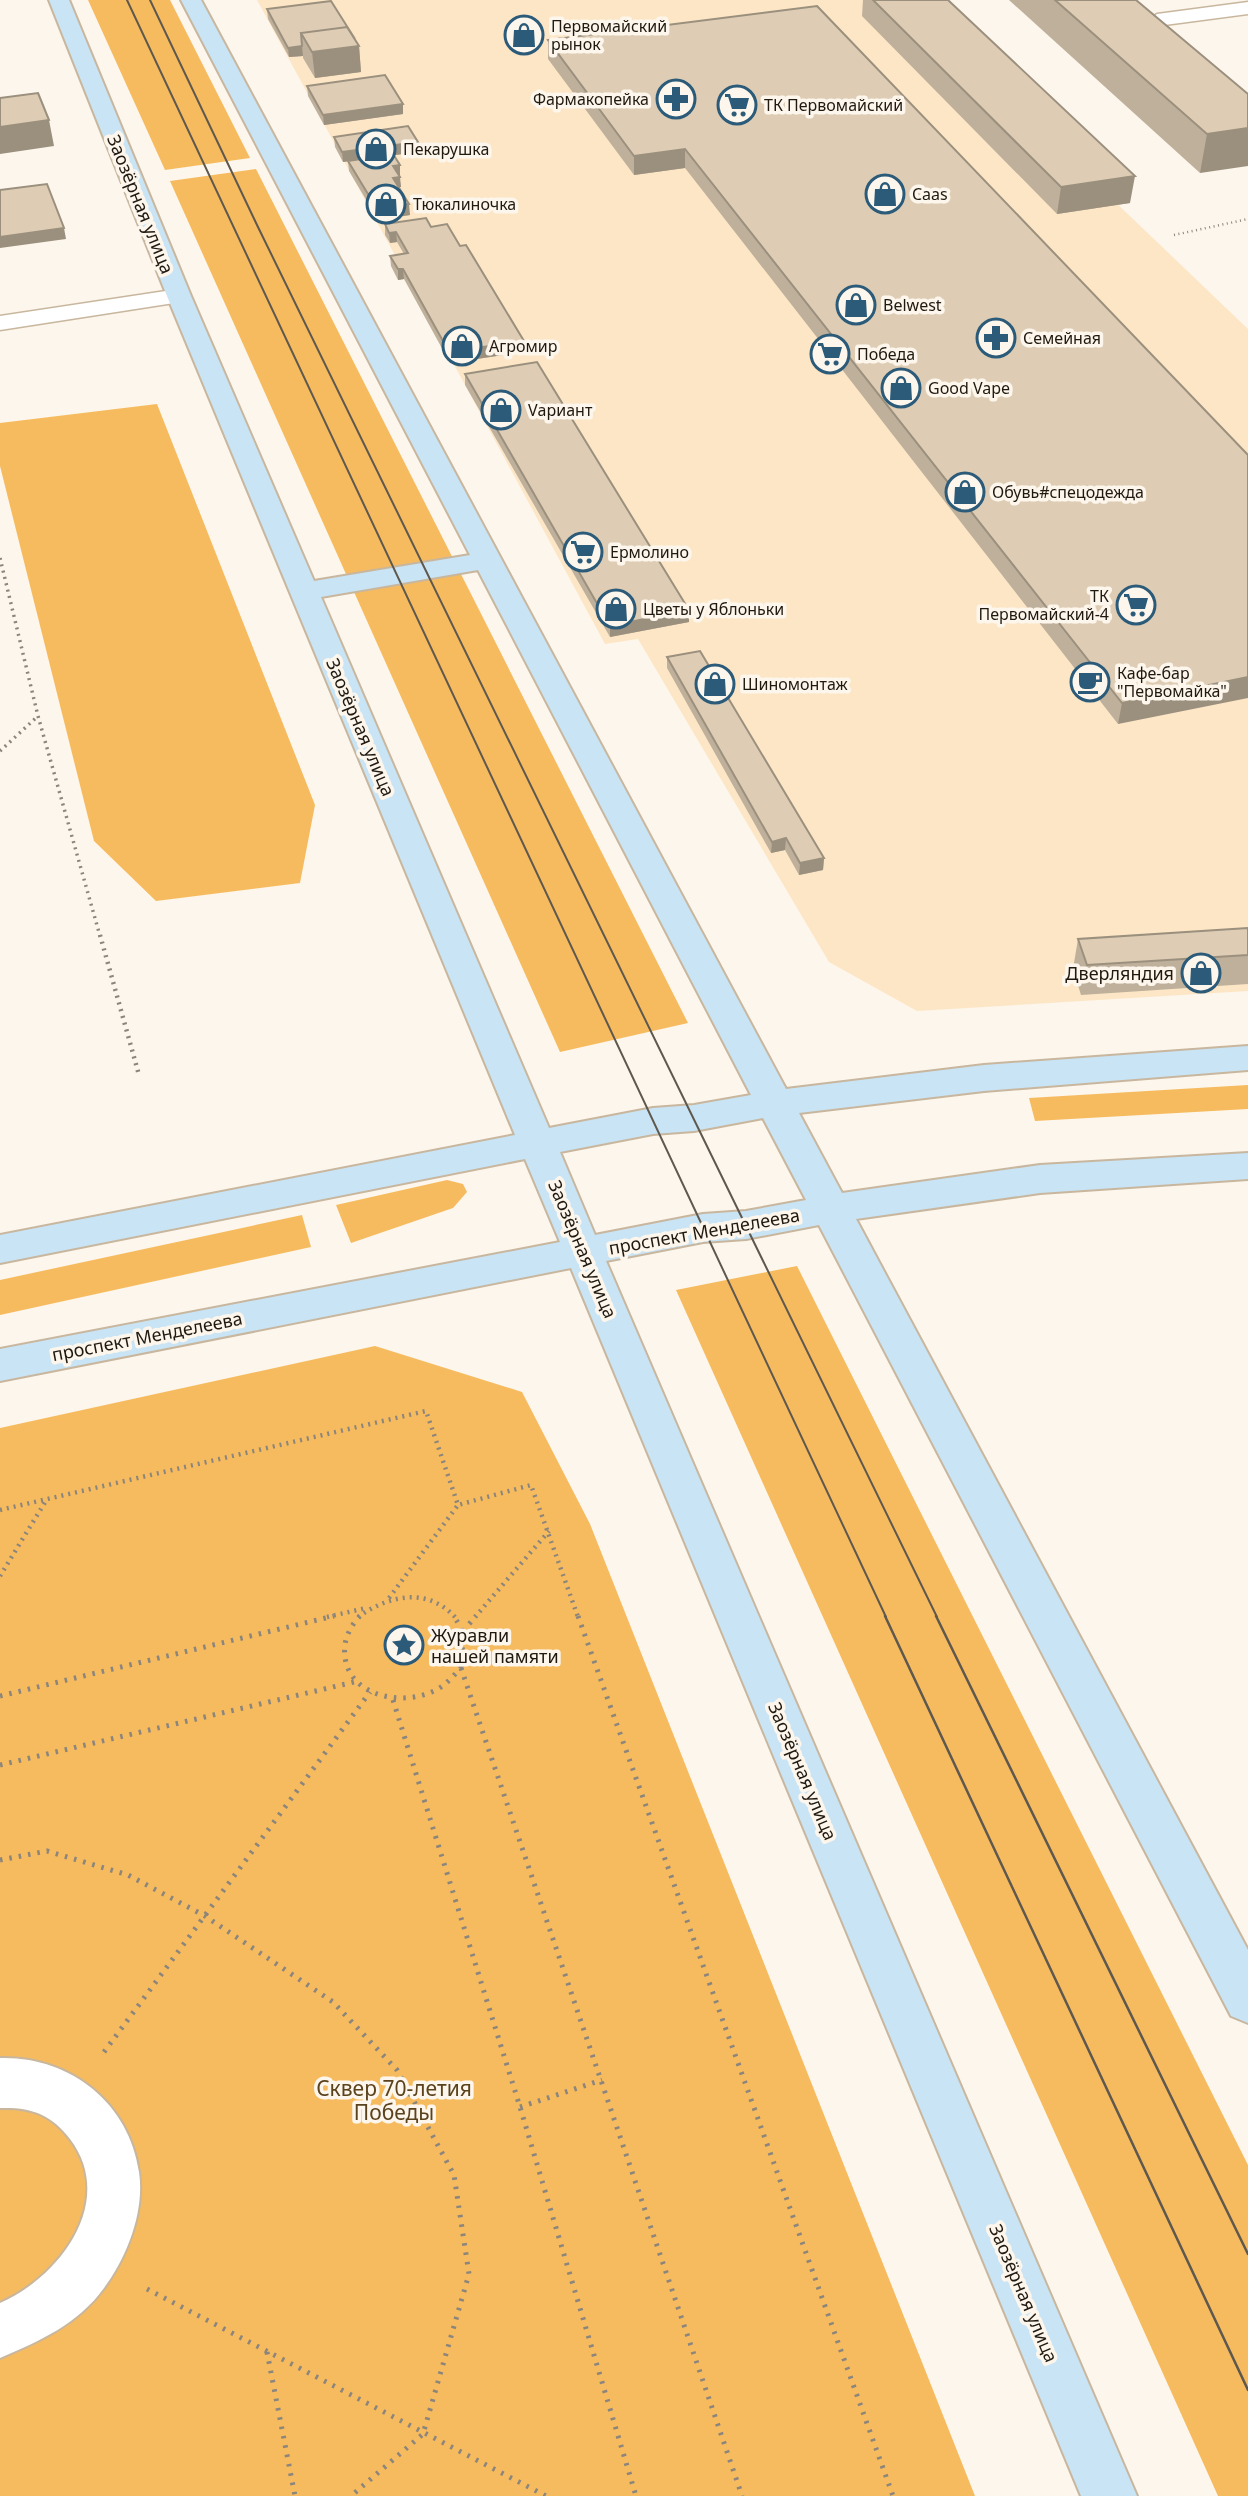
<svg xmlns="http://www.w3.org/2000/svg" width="1248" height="2496" font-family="'Noto Sans',sans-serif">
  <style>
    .built { fill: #fde6c6 }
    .green { fill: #f6bb5f }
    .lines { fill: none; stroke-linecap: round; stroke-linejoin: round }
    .service-casing { stroke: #c8b79e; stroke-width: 3 }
    .pedestrian-casing { stroke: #c8b79e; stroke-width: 4 }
    .secondary-casing { stroke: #c8b79e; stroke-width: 4 }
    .path-far3 { stroke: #8c857c; stroke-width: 2.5; stroke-dasharray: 1 3.5; stroke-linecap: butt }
    .path-far2 { stroke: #8c857c; stroke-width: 3.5; stroke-dasharray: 2 4.5; stroke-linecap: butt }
    .path-far1 { stroke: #8c857c; stroke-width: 4.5; stroke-dasharray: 2 5; stroke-linecap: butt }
    .path { stroke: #8c857c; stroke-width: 5; stroke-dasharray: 2.5 7; stroke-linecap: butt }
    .service { fill: #fff; fill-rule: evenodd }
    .pedestrian { fill: #fff; fill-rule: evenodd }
    .secondary { fill: #c9e4f5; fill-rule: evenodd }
    .tram-far1 { stroke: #5f584e; stroke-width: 2 }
    .tram { stroke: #5f584e; stroke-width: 2.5 }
    .wall { fill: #bfb09b }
    .shaded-wall { fill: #9b907e }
    .building { fill: #decdb4; stroke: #9b907e; stroke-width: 2 }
    .labels { text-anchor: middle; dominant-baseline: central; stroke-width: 7; stroke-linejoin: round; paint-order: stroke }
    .far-poi-label { font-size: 16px; fill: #201910; stroke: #fdf6ec; text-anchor: start }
    .street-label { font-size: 18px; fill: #201910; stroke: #fdf6ec }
    .poi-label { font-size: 18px; fill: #201910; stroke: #fdf6ec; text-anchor: end }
    .near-park-label { font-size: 21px; fill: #5a421c; stroke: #fdf6ec }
  </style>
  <rect width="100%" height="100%" fill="#fdf6ec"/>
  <path class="built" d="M257 0H904L1248 329V991L917 1011 829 962 638 639 605 644Z"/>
  <path class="green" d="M88 0H170L250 158 165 170Z
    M256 169 688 1023 560 1052 170 181Z
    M157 404 315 805 300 883 156 901 94 841 0 466V423Z
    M1248 1085V1109L1035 1121 1029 1098Z
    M447 1180 463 1184 467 1192 453 1208 351 1243 336 1205Z
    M302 1215 311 1247 0 1315V1280Z
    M797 1266 1248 2165V2496H1218L676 1290Z
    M375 1346 522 1392 590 1524 975 2496H0V1428Z"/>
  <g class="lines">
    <defs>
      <path id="service" d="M1248 2V14L1157 26 1148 20 1157 14Z
        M179 289 187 291 190 296 187 301 0 330V316Z"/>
      <path id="pedestrian" d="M0 2058C69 2056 129 2102 139 2172 145 2211 127 2257 104 2288 78 2324 40 2341 0 2358V2303C60 2277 117 2201 70 2139 51 2114 31 2107 0 2108Z"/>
      <path id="secondary" d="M49 0H69L191 296 314 581 470 555 181 0H201L786 1089 984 1065 1248 1046V1070L984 1091 799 1113 842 1193 1040 1165 1248 1153V1179L1040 1193 856 1219 1248 1950V2023L1231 2016 819 1225 746 1239 703 1242 606 1261 1137 2496H1081L571 1268 0 1381V1349L560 1242 525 1159 0 1263V1235L515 1135 167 296ZM478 570 751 1095 694 1105 653 1108 549 1128 321 597ZM763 1118 806 1200 746 1211 703 1214 595 1235 560 1152 653 1134 694 1131Z"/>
    </defs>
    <use href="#service" class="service-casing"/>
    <use href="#pedestrian" class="pedestrian-casing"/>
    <use href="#secondary" class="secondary-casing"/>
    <path class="path-far3" d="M1174 235 1248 219"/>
    <path class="path-far2" d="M0 558 38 716 100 936
      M0 751 38 716"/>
    <path class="path-far1" d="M100 935 139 1075
      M0 1510 426 1411 458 1505 531 1485 578 1617
      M0 1576 47 1499
      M389 1598 458 1505
      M327 1617 366 1608
      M358 1617C388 1596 426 1586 455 1617
      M475 1617 549 1531"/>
    <path class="path" d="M360 1616C353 1623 347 1633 345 1644 339 1694 399 1709 436 1690 446 1685 453 1676 461 1668 461 1648 468 1633 453 1616
      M578 1616 893 2496
      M463 1631 476 1616
      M461 1668 742 2496
      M0 1696 334 1616
      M393 1700 520 2107 636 2496
      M0 1765 354 1682
      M0 1860 47 1851 128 1875 205 1916 333 2002 397 2070 454 2175 469 2274 423 2434 351 2496
      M104 2052 370 1692
      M520 2107 602 2080
      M147 2289 546 2496
      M267 2352 295 2496"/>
    <use href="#service" class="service"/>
    <use href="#pedestrian" class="pedestrian"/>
    <use href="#secondary" class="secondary"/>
    <path class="tram-far1" d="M127 0 886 1617
      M150 0 257 225 937 1617"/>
    <path class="tram" d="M885 1616 1248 2390
      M936 1616 1248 2254"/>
  </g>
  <path class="wall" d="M863 0H948L1130 203 1057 214 862 16Z
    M1009 0H1136L1248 94 1200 173Z
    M267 9 359 46 361 72 315 78 303 58V56L289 57 268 19Z
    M548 40 1248 455 1118 724 685 168 634 175 548 59Z
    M307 86 403 104V114L324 125 308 96Z
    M334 137 418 142V152L394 155 400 175 399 176 401 187H399L410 215 378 220 349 171 348 161 343 162 335 147Z
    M385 224 431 227 524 352 450 363 404 279 398 280 391 266 390 256 404 254 397 242 390 243 385 235Z
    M465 374 689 622 610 637 465 385Z
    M667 657 824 858 823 870 799 875 785 850 771 853 667 668Z
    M1248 928V984L1081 995 1073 969 1078 939Z"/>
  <path class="shaded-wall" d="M302 46 303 56 289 57 288 48Z
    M359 46 361 72 315 78 312 52Z
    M403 104V114L324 125 323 115Z
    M49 120 54 146 0 154V127Z
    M1248 128V166L1200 173 1207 134Z
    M418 142V152L343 162 342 152Z
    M685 149V168L634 175V156Z
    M400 165V175L394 176 393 166Z
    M1135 176 1130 203 1057 214 1061 187Z
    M400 177 401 187 394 188 393 178Z
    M409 204 410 215 378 220 377 209Z
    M64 228 66 239 0 248V237Z
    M396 232 397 242 390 243 389 233Z
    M398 269H403L404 279 398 280Z
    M524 341V352L450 363 449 352Z
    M689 610V622L610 637V626Z
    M1248 677V698L1118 724 1122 703Z
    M786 838 785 850 771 853 772 842Z
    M824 858 823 870 799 875 800 863Z"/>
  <path class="building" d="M873 0H948L1135 176 1061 187Z
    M1055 0H1136L1248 94V128L1207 134Z
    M331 1 355 39 347 27 301 33 302 46 288 48 267 9Z
    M817 6 1248 455V677L1122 703 685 149 634 156 548 40Z
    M347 27 359 46 312 52 301 33Z
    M385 75 403 104 323 115 307 86Z
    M38 93 49 120 0 127V98Z
    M408 126 418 142 342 152 334 137Z
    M393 154 400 165 393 166 400 177 393 178 409 204 377 209 348 161Z
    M47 184 64 228 0 237V190Z
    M426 218 431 227 447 224 460 246 466 245 524 341 449 352 403 269H398L390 256 408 253 396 232 389 233 385 224Z
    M537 362 689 610 610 626 465 374Z
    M700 651 824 858 800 863 786 838 772 842 667 657Z
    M1248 928V955L1087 965 1078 939Z"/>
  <defs>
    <symbol id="shop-ring" viewBox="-11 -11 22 22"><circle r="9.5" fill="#fdf6ec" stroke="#2c5b7a" stroke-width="1.5"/><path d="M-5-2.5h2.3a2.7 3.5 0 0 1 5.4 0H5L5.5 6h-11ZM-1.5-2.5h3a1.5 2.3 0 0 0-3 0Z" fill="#2c5b7a"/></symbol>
    <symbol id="pharmacy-ring" viewBox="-11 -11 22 22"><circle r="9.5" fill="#fdf6ec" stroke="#2c5b7a" stroke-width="1.5"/><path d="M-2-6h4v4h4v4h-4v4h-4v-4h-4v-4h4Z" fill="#2c5b7a"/></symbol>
    <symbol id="supermarket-ring" viewBox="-11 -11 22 22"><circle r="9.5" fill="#fdf6ec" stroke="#2c5b7a" stroke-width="1.5"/><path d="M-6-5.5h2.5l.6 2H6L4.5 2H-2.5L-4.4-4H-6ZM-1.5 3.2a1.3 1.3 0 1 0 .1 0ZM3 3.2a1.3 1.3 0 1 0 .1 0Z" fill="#2c5b7a"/></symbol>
    <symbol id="cafe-ring" viewBox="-11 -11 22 22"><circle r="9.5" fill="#fdf6ec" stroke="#2c5b7a" stroke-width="1.5"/><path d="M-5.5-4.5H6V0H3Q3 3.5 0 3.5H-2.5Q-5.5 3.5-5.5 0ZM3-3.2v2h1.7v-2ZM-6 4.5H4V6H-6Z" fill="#2c5b7a"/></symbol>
    <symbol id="sight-ring" viewBox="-11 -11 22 22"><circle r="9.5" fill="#fdf6ec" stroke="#2c5b7a" stroke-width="1.5"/><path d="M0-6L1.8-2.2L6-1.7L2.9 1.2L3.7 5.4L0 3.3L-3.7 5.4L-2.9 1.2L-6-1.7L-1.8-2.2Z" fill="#2c5b7a"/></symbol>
  </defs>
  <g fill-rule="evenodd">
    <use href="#shop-ring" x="502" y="13" width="44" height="44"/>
    <use href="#pharmacy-ring" x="654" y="77" width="44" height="44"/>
    <use href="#supermarket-ring" x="715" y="83" width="44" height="44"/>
    <use href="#shop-ring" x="354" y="127" width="44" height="44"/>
    <use href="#shop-ring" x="863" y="172" width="44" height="44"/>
    <use href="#shop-ring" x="364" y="182" width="44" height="44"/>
    <use href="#shop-ring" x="834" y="283" width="44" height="44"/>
    <use href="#pharmacy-ring" x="974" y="316" width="44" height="44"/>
    <use href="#shop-ring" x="440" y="324" width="44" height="44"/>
    <use href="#supermarket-ring" x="808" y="332" width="44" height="44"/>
    <use href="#shop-ring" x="879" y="366" width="44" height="44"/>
    <use href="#shop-ring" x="479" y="388" width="44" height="44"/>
    <use href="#shop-ring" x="943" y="470" width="44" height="44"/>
    <use href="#supermarket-ring" x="561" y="530" width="44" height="44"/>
    <use href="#supermarket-ring" x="1114" y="583" width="44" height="44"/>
    <use href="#shop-ring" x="594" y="587" width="44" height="44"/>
    <use href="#cafe-ring" x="1068" y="660" width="44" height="44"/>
    <use href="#shop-ring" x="693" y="662" width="44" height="44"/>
    <use href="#shop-ring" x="1179" y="951" width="44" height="44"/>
    <use href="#sight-ring" x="382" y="1623" width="44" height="44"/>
  </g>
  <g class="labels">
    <g class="far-poi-label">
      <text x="551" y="26">Первомайский<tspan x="551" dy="18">рынок</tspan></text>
      <text x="649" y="99" text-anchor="end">Фармакопейка</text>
      <text x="764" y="105">ТК Первомайский</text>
      <text x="403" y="149">Пекарушка</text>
      <text x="912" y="194">Caas</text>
      <text x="413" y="204">Тюкалиночка</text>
      <text x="883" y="305">Belwest</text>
      <text x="1023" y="338">Семейная</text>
      <text x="489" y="346">Агромир</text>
      <text x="857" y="354">Победа</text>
      <text x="928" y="388">Good Vape</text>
      <text x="528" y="410">Vариант</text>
      <text x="992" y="492">Обувь#спецодежда</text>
      <text x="610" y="552">Ермолино</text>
      <text x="1109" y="596" text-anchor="end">ТК<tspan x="1109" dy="18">Первомайский-4</tspan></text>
      <text x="643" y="609">Цветы у Яблоньки</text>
      <text x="1117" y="673">Кафе-бар<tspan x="1117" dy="18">"Первомайка"</tspan></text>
      <text x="742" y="684">Шиномонтаж</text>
    </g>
    <g class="street-label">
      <text transform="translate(141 204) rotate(68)">Заозёрная улица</text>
      <text transform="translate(361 727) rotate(67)">Заозёрная улица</text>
      <text transform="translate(704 1231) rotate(-10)">проспект Менделеева</text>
      <text transform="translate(583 1249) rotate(67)">Заозёрная улица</text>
      <text transform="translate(147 1336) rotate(-11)">проспект Менделеева</text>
      <text transform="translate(803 1771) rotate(67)">Заозёрная улица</text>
      <text transform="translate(1024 2293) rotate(67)">Заозёрная улица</text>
    </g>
    <g class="poi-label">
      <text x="1174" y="973">Дверляндия</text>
      <text x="431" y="1635" text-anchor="start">Журавли<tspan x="431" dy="21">нашей памяти</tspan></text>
    </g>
    <g class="near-park-label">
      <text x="394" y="2088">Сквер 70-летия<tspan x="394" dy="24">Победы</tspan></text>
    </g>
  </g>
</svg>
